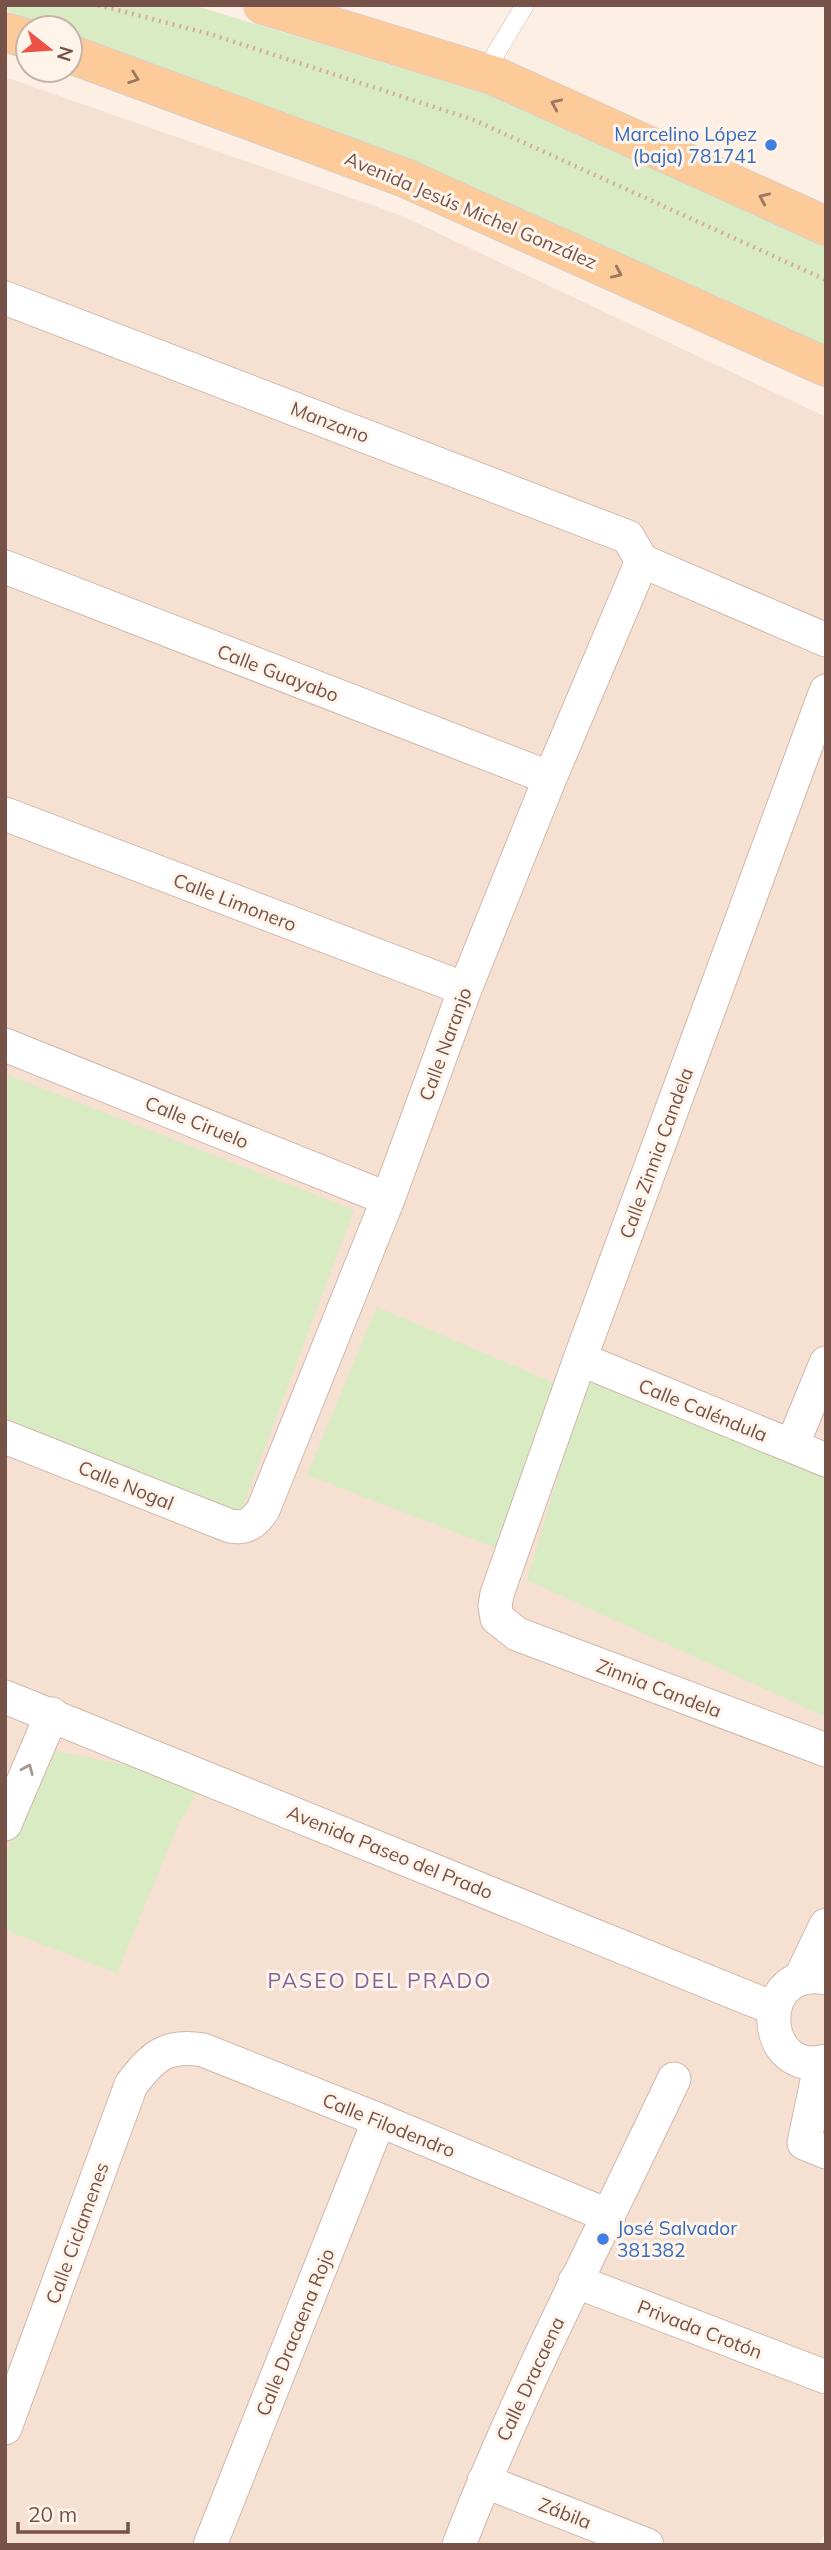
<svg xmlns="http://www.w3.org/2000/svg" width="831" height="2550" font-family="Mulish,sans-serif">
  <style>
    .residential { fill: #f5e0d2 }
    .green { fill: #d8ebc2 }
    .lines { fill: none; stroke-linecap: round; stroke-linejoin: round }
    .service-casing { stroke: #d1b7ad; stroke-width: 19 }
    .minor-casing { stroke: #d1b7ad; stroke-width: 35 }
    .primary-casing { stroke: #d9cfcc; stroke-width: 40 }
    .path { stroke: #d8ac9d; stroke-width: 4.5; stroke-dasharray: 2 5; stroke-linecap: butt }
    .service { stroke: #fff; stroke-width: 18 }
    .minor { stroke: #fff; stroke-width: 33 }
    .primary { stroke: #fdca9a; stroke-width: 38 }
    .oneway { stroke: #9e7661 }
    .oneway2 { stroke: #ad9792 }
    .shop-dot { fill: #3f7fe0; stroke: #fff4ea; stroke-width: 2.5 }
    .labels { text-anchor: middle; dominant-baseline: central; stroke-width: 6; stroke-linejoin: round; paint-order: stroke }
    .shop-label { font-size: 19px; fill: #366cbe; stroke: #fff4ea; text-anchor: end }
    .street-label { font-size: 19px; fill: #765249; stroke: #fff4ea }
    .neighbourhood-label { font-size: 21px; letter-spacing: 2px; fill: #80649a; stroke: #fff4ea }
  </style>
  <rect width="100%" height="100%" fill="#fdefe4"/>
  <path class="residential" d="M5 77 400 215 826 417V2530L819 2545H5Z"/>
  <path class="green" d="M5 5H193L509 101 826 244V347L443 174 70 34V28H54L5 10Z
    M5 1074 354 1210 238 1519 5 1417Z
    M377 1307 563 1387 499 1549 307 1475Z
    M589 1372 826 1472V1717L527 1580Z
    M46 1749 203 1781 178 1825 117 1973 5 1930V1858Z"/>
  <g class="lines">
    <defs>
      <path id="service" d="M484 73 525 5"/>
      <path id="minor" d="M5 298 628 537 642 561
        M642 561 826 640
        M5 567 550 778
        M826 691 580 1359 497 1594 495 1606 497 1618 517 1634 826 1750
        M5 814 465 989
        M5 1045 388 1199
        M580 1359 826 1460
        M5 1437 230 1526C246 1529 254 1523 263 1510L388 1199 465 989 550 778 642 561
        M792 1446 826 1363
        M5 1697 773 2008
        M5 1824 52 1714
        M826 1978C753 1964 760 2079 826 2061
        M800 1979 826 1925
        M821 2062 804 2143 826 2152
        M575 2281 826 2377
        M5 2428 131 2085C153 2056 166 2044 203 2050L379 2120 609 2216
        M484 2481 647 2545
        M210 2545 379 2120
        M459 2545C521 2385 601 2234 674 2079"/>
      <path id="primary" d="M263 5 495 76 826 226
        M5 32 28 39
        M70 54 405 178 826 367"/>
    </defs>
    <use href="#service" class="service-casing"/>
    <use href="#minor" class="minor-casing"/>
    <use href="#primary" class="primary-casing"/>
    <path class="path" d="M98 5 210 34 474 120 826 280"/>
    <use href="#service" class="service"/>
    <use href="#minor" class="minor"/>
    <use href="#primary" class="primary"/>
  </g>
  <defs><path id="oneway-chevron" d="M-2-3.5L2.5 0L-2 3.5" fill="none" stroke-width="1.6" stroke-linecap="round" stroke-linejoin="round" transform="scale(1.75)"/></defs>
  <g class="oneway">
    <use href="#oneway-chevron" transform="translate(134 78) rotate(20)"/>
    <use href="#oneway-chevron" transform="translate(556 104) rotate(-156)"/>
    <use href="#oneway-chevron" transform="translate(764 198) rotate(-156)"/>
    <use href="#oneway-chevron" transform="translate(617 273) rotate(24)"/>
  </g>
  <use class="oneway2" href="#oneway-chevron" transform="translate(28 1769) rotate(-67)"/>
  <g class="shop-dot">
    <circle cx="771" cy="145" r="7"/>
    <circle cx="603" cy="2239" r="7"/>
  </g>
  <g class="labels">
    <g class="shop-label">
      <text x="757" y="134">Marcelino López<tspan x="757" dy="22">(baja) 781741</tspan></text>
      <text x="617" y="2228" text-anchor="start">José Salvador<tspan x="617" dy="22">381382</tspan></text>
    </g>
    <g class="street-label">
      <text transform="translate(471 210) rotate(23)">Avenida Jesús Michel González</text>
      <text transform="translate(330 422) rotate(21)">Manzano</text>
      <text transform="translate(278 673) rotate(21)">Calle Guayabo</text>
      <text transform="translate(235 902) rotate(21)">Calle Limonero</text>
      <text transform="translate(445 1044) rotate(-70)">Calle Naranjo</text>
      <text transform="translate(197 1122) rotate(22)">Calle Ciruelo</text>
      <text transform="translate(656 1153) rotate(-70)">Calle Zinnia Candela</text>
      <text transform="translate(703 1410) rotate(22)">Calle Caléndula</text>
      <text transform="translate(126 1485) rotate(22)">Calle Nogal</text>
      <text transform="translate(659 1688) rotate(21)">Zinnia Candela</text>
      <text transform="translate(390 1852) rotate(22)">Avenida Paseo del Prado</text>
      <text transform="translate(389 2125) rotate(22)">Calle Filodendro</text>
      <text transform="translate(77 2233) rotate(-70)">Calle Ciclamenes</text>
      <text transform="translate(700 2329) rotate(21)">Privada Crotón</text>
      <text transform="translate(295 2332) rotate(-68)">Calle Dracaena Rojo</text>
      <text transform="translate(530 2379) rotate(-65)">Calle Dracaena</text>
      <text transform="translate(565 2513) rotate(21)">Zábila</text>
    </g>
    <g class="neighbourhood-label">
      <text x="380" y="1980">PASEO DEL PRADO</text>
    </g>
  </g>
  <rect width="831" height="2550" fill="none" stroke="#765249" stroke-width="14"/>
  <g transform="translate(49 49) rotate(107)"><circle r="33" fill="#fff4ea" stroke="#c8b3aa" stroke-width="2"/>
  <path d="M0-5L12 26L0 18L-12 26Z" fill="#ea5345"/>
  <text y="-10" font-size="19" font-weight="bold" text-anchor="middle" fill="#765249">N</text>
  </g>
  <path d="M18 2522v10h110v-10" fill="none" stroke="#765249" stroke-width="3.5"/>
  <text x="28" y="2522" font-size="21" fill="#765249" stroke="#fff4ea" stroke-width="5" paint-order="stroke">20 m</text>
</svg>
